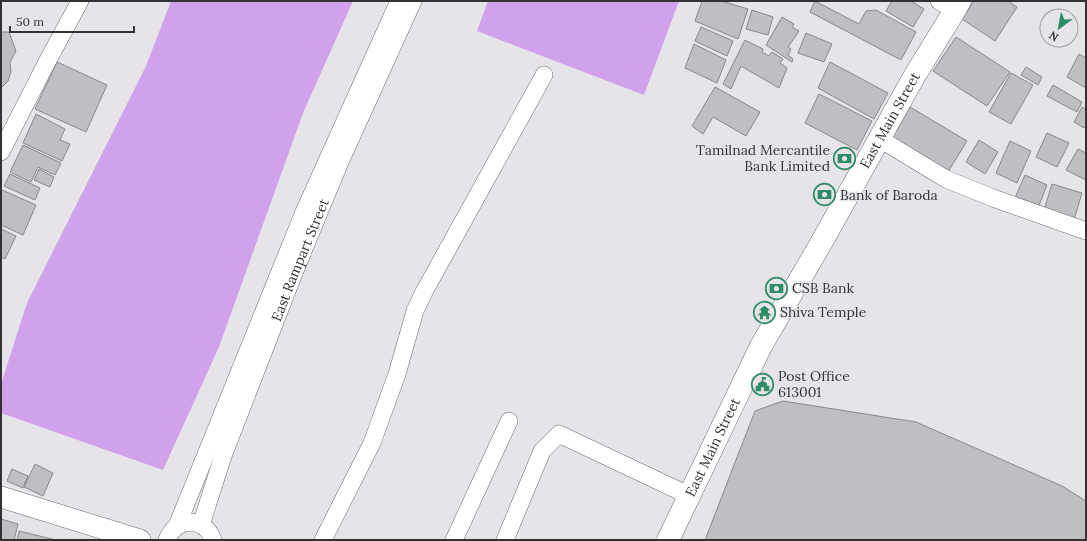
<svg xmlns="http://www.w3.org/2000/svg" width="1087" height="541" font-family="Lora,serif">
  <style>
    .water { fill: #d0a2ec }
    .building { fill: #c1bec3; stroke: #89878b }
    .lines { fill: none; stroke-linecap: round; stroke-linejoin: round }
    .minor-casing { stroke: #6e6b70; stroke-width: 18 }
    .tertiary-casing { stroke: #6e6b70; stroke-width: 22 }
    .primary-casing { stroke: #6e6b70; stroke-width: 23 }
    .minor { stroke: #fff; stroke-width: 17 }
    .tertiary { stroke: #fff; stroke-width: 21 }
    .primary { stroke: #fff; stroke-width: 22 }
    .labels { text-anchor: middle; dominant-baseline: central; stroke-width: 3; stroke-linejoin: round; paint-order: stroke }
    .street-label { font-size: 14px; fill: #323133; stroke: #e7e4e9 }
    .poi-label { font-size: 14px; fill: #323133; stroke: #e7e4e9; text-anchor: start }
  </style>
  <rect width="100%" height="100%" fill="#e7e4e9"/>
  <path class="water" d="M171 1H353L303 113 219 347 163 470 1 413V384L27 303 146 66Z
    M488 1H679L644 95 477 31Z"/>
  <path class="building" d="M702 1H721L748 9 738 39 695 21Z
    M815 1 859 24 866 11 876 10 916 32 901 60 810 12Z
    M892 1H911L924 9 913 27 886 11Z
    M974 1H1008L1017 7 995 41 962 19Z
    M752 10 773 17 768 35 746 29Z
    M782 17 794 24 792 27 799 31 788 47 791 49 788 55 793 59 792 62 766 45Z
    M701 27 733 41 727 56 695 41Z
    M1 32H9L16 51 10 62 11 72 8 81 1 88Z
    M806 33 832 44 824 62 798 53Z
    M956 37 1010 72 987 106 933 71Z
    M745 40 763 49 762 52 769 56 772 52 783 59 780 63 787 68 779 88 741 66 731 89 723 84Z
    M694 44 726 60 717 83 685 68Z
    M1079 54 1086 58V88L1067 77Z
    M57 62 107 85 86 132 35 109Z
    M830 62 888 93 874 119 818 88Z
    M1026 67 1042 77 1038 85 1021 75Z
    M1011 73 1033 85 1011 124 989 112Z
    M1053 85 1082 102 1077 112 1047 96Z
    M715 87 760 112 746 136 713 117 703 134 692 126Z
    M819 94 872 121 857 150 805 123Z
    M910 107 967 141 946 175 890 142Z
    M1082 107 1086 109V125L1084 128 1074 122Z
    M36 114 65 129 60 140 70 144 62 161 23 143Z
    M1047 133 1069 143 1057 167 1036 157Z
    M979 140 998 152 985 174 966 162Z
    M1010 141 1031 151 1017 183 996 173Z
    M23 145 61 163 55 175 38 167 31 182 10 172Z
    M1078 149 1086 153V180L1066 170Z
    M39 169 54 177 50 187 34 180Z
    M10 174 40 188 35 200 4 186Z
    M1025 175 1047 185 1038 208 1015 198Z
    M1052 184 1082 193 1074 220 1044 210Z
    M2 190 36 205 23 235 1 225V193Z
    M1 229 16 236 5 259 1 257Z
    M783 401 916 422 1062 486 1086 501V540H705L755 411Z
    M35 464 53 473 43 496 24 487Z
    M12 469 28 476 23 488 7 481Z
    M1 519 18 524 14 540H1Z
    M19 531 56 540H17Z"/>
  <g class="lines">
    <defs>
      <g id="minor">
        <path d="M939 1 955 10"/>
        <path d="M880 139 946 179 993 198 1086 231"/>
        <path d="M1 152 47 62 80 1"/>
        <path id="s1" d="M201 525 223 456 294 273 340 162 413 1"/>
        <path d="M177 526 304 212 399 1"/>
        <path d="M167 540C175 517 205 516 213 540"/>
        <path d="M323 540 372 443 397 374 415 311 424 292 544 75"/>
        <path d="M454 540 509 421"/>
        <path d="M505 540 542 451 559 434 688 495"/>
      </g>
      <path id="tertiary" d="M1 497 140 540"/>
      <g id="primary">
        <path id="s2" d="M668 540 761 346 820 245 915 75 955 10 960 1"/>
      </g>
    </defs>
    <use href="#minor" class="minor-casing"/>
    <use href="#tertiary" class="tertiary-casing"/>
    <use href="#primary" class="primary-casing"/>
    <use href="#minor" class="minor"/>
    <use href="#tertiary" class="tertiary"/>
    <use href="#primary" class="primary"/>
  </g>
  <defs>
    <symbol id="bank-ring" viewBox="-11 -11 22 22"><circle r="9.5" fill="#e7e4e9" stroke="#2e8d66" stroke-width="1.5"/><path d="M-6-4H6V4H-6ZM0-2.3a2.3 2.3 0 1 0 0 4.6a2.3 2.3 0 1 0 0-4.6Z" fill="#2e8d66"/></symbol>
    <symbol id="temple-ring" viewBox="-11 -11 22 22"><circle r="9.5" fill="#e7e4e9" stroke="#2e8d66" stroke-width="1.5"/><path d="M0-6L5-2H3V0L6.5 2.5H4V6H1.5V3h-3V6H-4V2.5H-6.5L-3 0V-2H-5Z" fill="#2e8d66"/></symbol>
    <symbol id="civic-ring" viewBox="-11 -11 22 22"><circle r="9.5" fill="#e7e4e9" stroke="#2e8d66" stroke-width="1.5"/><path d="M-.6-6.5H3V-4.5H.6V-3L4-1V1h2V6H-6V1h2V-1L-.6-3ZM-1.2 2.5V6h2.4V2.5Z" fill="#2e8d66"/></symbol>
  </defs>
  <g fill-rule="evenodd">
    <use href="#bank-ring" x="832" y="146" width="25" height="25"/>
    <use href="#bank-ring" x="812" y="182" width="25" height="25"/>
    <use href="#bank-ring" x="764" y="276" width="25" height="25"/>
    <use href="#temple-ring" x="752" y="300" width="25" height="25"/>
    <use href="#civic-ring" x="750" y="372" width="25" height="25"/>
  </g>
  <g class="labels">
    <g class="street-label">
      <text stroke="none"><textPath href="#s2" startOffset="475">East Main Street</textPath></text>
      <text stroke="none"><textPath href="#s1" startOffset="283">East Rampart Street</textPath></text>
      <text stroke="none"><textPath href="#s2" startOffset="103">East Main Street</textPath></text>
    </g>
    <g class="poi-label">
      <text x="830" y="150" text-anchor="end">Tamilnad Mercantile<tspan x="830" dy="16">Bank Limited</tspan></text>
      <text x="840" y="195">Bank of Baroda</text>
      <text x="792" y="288">CSB Bank</text>
      <text x="780" y="312">Shiva Temple</text>
      <text x="778" y="376">Post Office<tspan x="778" dy="16">613001</tspan></text>
    </g>
  </g>
  <rect width="1087" height="541" fill="none" stroke="#323133" stroke-width="4"/>
  <g transform="translate(1059 28) rotate(212)"><circle r="19" fill="#e7e4e9" stroke="#9f9ca0"/>
  <path d="M0-3L7 15L0 10L-7 15Z" fill="#2e8d66"/>
  <text y="-6" font-size="11" font-weight="bold" text-anchor="middle" fill="#323133">N</text>
  </g>
  <path d="M10 26v6h124v-6" fill="none" stroke="#323133" stroke-width="2"/>
  <text x="16" y="26" font-size="12" fill="#323133" stroke="#e7e4e9" stroke-width="3" paint-order="stroke">50 m</text>
</svg>
